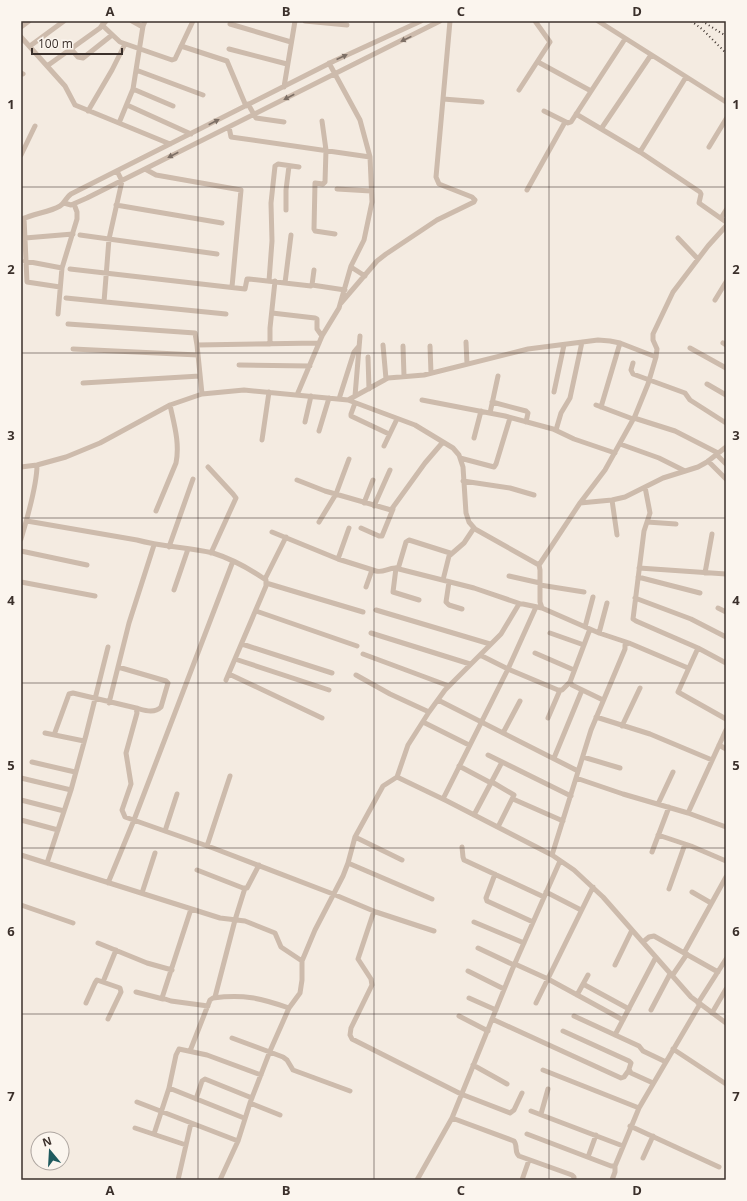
<svg xmlns="http://www.w3.org/2000/svg" width="747" height="1201" font-family="'Open Sans',sans-serif">
  <style>
    .lines { fill: none; stroke-linecap: round; stroke-linejoin: round }
    .street { stroke: #cdbbac; stroke-width: 5 }
    .rail { stroke: #3b302b; stroke-width: 2; stroke-dasharray: 1 3; stroke-linecap: butt }
    .oneway { fill: #7d6f65 }
    .grid { fill: none; stroke: #3b302b; stroke-width: 1; stroke-opacity: 0.55 }
    .neatline { fill: none; stroke: #3b302b; stroke-width: 1.5 }
    .grid-label { font-size: 13px; text-anchor: middle; font-weight: bold; fill: #3b302b }
  </style>
  <rect width="100%" height="100%" fill="#f4ebe1"/>
  <g class="lines">
    <path class="street" d="M132 21 141 26H143L145 21
      M305 21 347 25
      M598 21 726 102
      M230 24 291 42
      M102 25 120 42 172 60 175 59 193 21
      M21 27 29 21
      M21 37 65 86 75 105 170 144
      M30 46 64 21
      M181 46 227 61 246 106
      M71 49 78 57 83 58 112 35
      M229 49 287 64
      M538 62 591 91
      M47 66 100 28 106 21
      M136 70 203 95
      M21 73 23 74
      M284 87 295 21
      M133 89 173 106
      M519 90 550 42 535 21
      M443 99 482 102
      M248 104 256 118 284 122
      M127 105 191 134
      M88 111 112 70 125 44
      M544 111 568 123 571 122 625 39
      M576 114 640 152 700 192 701 194 699 203 726 222
      M322 121 326 150 325 182 323 184 315 183 314 229 315 231 335 234
      M119 123 133 89 143 26
      M229 127 231 137 370 157
      M601 129 651 55
      M709 147 726 119
      M640 152 686 77
      M21 155 35 126
      M145 169 156 175 241 190 232 287
      M337 189 371 191
      M527 190 565 122
      M64 203 71 205 87 198 440 21
      M116 205 222 223
      M286 210V190L289 166
      M24 218 27 282 60 287
      M721 218 726 210
      M21 220C33 213 48 213 60 206 65 203 66 197 71 194L334 61 421 21
      M80 235 217 254
      M25 238 73 234
      M678 238 698 259
      M25 261 62 268
      M351 267 365 276
      M70 269 245 289 247 279H249L311 286 312 285 314 270
      M269 281 272 241 271 203 275 166 278 164 299 167
      M285 283 291 235
      M312 285 345 290
      M66 298 226 314
      M715 300 726 282
      M104 302 109 239 122 181 117 171
      M341 303 377 261 386 254 437 220 474 202 475 200 472 197 439 184 436 177 450 21
      M272 313 315 318 317 319V329L322 336
      M58 314 62 268 77 219V212L74 204
      M68 324 195 333 197 345 202 394
      M466 342 467 364
      M723 343 726 345
      M270 344V328L275 281
      M197 345 319 343
      M383 345 386 379
      M403 346 404 376
      M430 346 431 373
      M690 348 726 368
      M73 349 198 355
      M368 357 369 389
      M633 363 631 370 633 374 685 393 690 400 726 423
      M239 365 310 366
      M83 383 200 376
      M707 384 726 395
      M554 392 564 345
      M297 395 322 336 339 308 351 266 364 240 372 202 370 157 360 120 329 63
      M355 396 360 336
      M339 399 354 352 359 346
      M348 400 388 378 424 375 528 349 598 340 610 341 620 343 656 357
      M422 400 505 416 553 429 574 439 615 453
      M492 402 526 411 528 413 526 422
      M355 403 351 414V416L389 434
      M596 405 633 419
      M601 407 620 343
      M490 413 498 376
      M634 418 675 431 718 453
      M305 422 311 396
      M556 430 561 413 570 398 582 342
      M319 431 329 398
      M474 438 481 411
      M262 440 269 392
      M620 444 659 458 685 471
      M384 446 397 419
      M716 454 726 464
      M460 458 494 467 496 464 510 418
      M708 461 726 479
      M21 467 37 465 66 457 100 443 170 405 202 394 244 390 348 400 415 425 453 448 459 455 463 467 466 513 469 522 475 529 539 565 540 570V602L542 608 599 633 629 643 625 645V649L591 730 552 855
      M208 467 233 494 236 498 211 553
      M297 480 325 491 391 510 425 463 443 442
      M463 481 510 488 534 495
      M645 487 650 513 644 531 633 619 636 621 698 648 726 663
      M612 500 617 535
      M364 503 373 480
      M580 503 612 500 625 497 663 478 698 467 707 462 726 447
      M374 506 390 470
      M156 511 176 463C180 443 174 424 170 405
      M27 521 137 540C162 547 188 547 213 553 232 559 250 569 266 580V586L226 680
      M319 522 336 494 349 459
      M647 522 676 524
      M361 528 379 536H382L393 509
      M272 532 338 559 376 571C383 573 388 568 395 568L474 588 521 604
      M21 539C27 519 37 486 37 465
      M169 547 193 479
      M21 551 87 565
      M338 559 349 528
      M539 565 580 503 605 470 635 416 648 384 656 357 657 349 653 340V334L673 292 708 246 726 226
      M396 568 393 592 419 600
      M639 568 726 574
      M398 569 406 542 409 540 450 553
      M705 573 712 534
      M509 576 540 583
      M638 577 700 593
      M265 579 286 537
      M443 580 449 556 464 543 474 528
      M21 582 95 596
      M449 582 446 602 449 605 462 609
      M266 583 363 612
      M540 585 584 592
      M366 587 372 570
      M174 590 188 549
      M635 598 691 619 726 637
      M542 608 523 604H519L501 634 445 690 429 712 408 745 397 777 447 801 552 855 574 870 603 897 691 997 726 1023
      M718 608 726 612
      M376 610 490 644
      M256 611 357 646
      M585 627 593 597
      M590 629 570 682 572 685 603 700
      M371 633 470 664
      M550 633 584 645
      M599 633 607 603
      M629 643 688 668
      M242 644 332 673
      M698 648 678 692 726 719
      M535 653 574 670
      M363 654 449 686
      M480 655 508 669 558 690H562L570 682
      M235 659 329 690
      M118 667 166 681 168 683 161 707C154 714 144 710 136 708
      M229 674 322 718
      M356 675 390 694 429 712
      M438 700 578 771
      M109 703 129 623 154 545
      M596 717 650 734 712 760
      M548 718 560 690
      M423 722 469 745
      M622 726 640 688
      M45 733 84 741
      M503 733 520 701
      M54 735 69 694 73 693 136 708 137 713 126 753 131 784 122 810 125 817 213 848 333 894 376 912 434 931
      M719 745 726 749
      M488 755 571 796
      M583 757 620 768
      M554 758 582 690
      M32 762 75 772
      M459 766 491 783
      M21 778 71 790
      M576 778 623 794 688 813 726 827
      M492 782 514 795 498 827
      M443 799 508 669 536 607
      M513 799 563 821
      M21 800 64 811
      M658 804 673 772
      M688 813 726 730
      M474 815 502 762
      M21 820 58 830
      M165 831 177 794
      M658 835 691 846 726 861
      M355 837 402 860
      M207 846 230 776
      M462 847 463 857 464 860 544 897
      M652 852 669 807
      M21 855 220 918 245 921 275 933 281 947 302 961
      M47 863 71 790 86 735 108 647
      M348 863 432 899
      M197 870 243 888H247L259 865
      M495 874 486 898 487 901 533 922
      M108 883 134 820 233 561
      M669 889 685 844
      M546 892 581 910
      M692 892 711 903
      M142 893 155 853
      M21 905 73 923
      M191 909 162 998 171 1001 208 1006
      M374 911 358 959 371 979 372 985 351 1028 350 1035 352 1039 461 1094 510 1113 514 1110 522 1093
      M474 922 524 943
      M643 942 649 937 654 936 718 972
      M98 943 147 963 172 970
      M478 948 514 965
      M684 953 726 877
      M515 964 548 979 623 1020
      M615 965 632 930
      M468 971 504 989
      M672 976 687 954
      M103 982 116 950
      M583 984 629 1009
      M136 992 163 999
      M577 995 588 975
      M215 997 235 920 245 888
      M469 998 496 1010
      M86 1003 95 983 97 980 120 988 121 992 108 1019
      M536 1003 593 887
      M698 1003 726 959
      M651 1010 670 974
      M712 1013 726 989
      M459 1016 488 1031
      M574 1016 639 1046 643 1051 666 1062
      M492 1019 621 1078 624 1077 629 1070
      M563 1031 629 1061 631 1063 629 1069 631 1073 653 1083
      M615 1035 656 957
      M232 1038 283 1057 287 1060 293 1070 350 1091
      M673 1049 726 1084
      M190 1051 210 1000 213 998C244 994 260 998 289 1008
      M473 1065 507 1084
      M543 1070 639 1108
      M169 1088 244 1118
      M196 1099 202 1081 205 1079 252 1098
      M137 1102 238 1141
      M250 1103 280 1115
      M531 1111 623 1146
      M541 1114 548 1089
      M452 1118 514 1141C518 1146 514 1152 519 1156L572 1175 574 1177V1180
      M630 1126 719 1167
      M135 1128 186 1145
      M154 1134 169 1088 176 1055 179 1049 207 1055 261 1075
      M527 1134 611 1166H615L639 1108 700 1004
      M588 1157 596 1135
      M643 1158 653 1136
      M178 1180 191 1123
      M220 1180 238 1141 250 1103 270 1051 289 1008 300 993 302 980V961L315 930 343 876 348 863 355 837 383 786 397 777
      M417 1180 452 1118 512 970 560 861
      M522 1180 529 1160
      M612 1180 615 1172V1166"/>
    <path class="rail" d="M691 21 702 29 726 53
      M702 21 726 36"/>
  </g>
  <defs><path id="oneway-solid" d="M-6-.8H1V-3.2L6.5 0L1 3.2V.8H-6Z"/></defs>
  <g class="oneway">
    <use href="#oneway-solid" transform="translate(406 39) rotate(154)"/>
    <use href="#oneway-solid" transform="translate(342 57) rotate(-25)"/>
    <use href="#oneway-solid" transform="translate(289 97) rotate(153)"/>
    <use href="#oneway-solid" transform="translate(214 122) rotate(-27)"/>
    <use href="#oneway-solid" transform="translate(173 155) rotate(153)"/>
  </g>
  <path class="grid" d="M198 21V1180M374 21V1180M549 21V1180M21 187H726M21 353H726M21 518H726M21 683H726M21 848H726M21 1014H726"/>
  <rect width="747" height="1201" fill="none" stroke="#fbf5ee" stroke-width="44"/>
  <g transform="translate(50 1151) rotate(342)"><circle r="19" fill="#fbf5ee" stroke="#aea6a0"/>
  <path d="M0-3L7 15L0 10L-7 15Z" fill="#1f5a5e"/>
  <text y="-6" font-size="11" font-weight="bold" text-anchor="middle" fill="#3b302b">N</text>
  </g>
  <path d="M32 48v6h90v-6" fill="none" stroke="#3b302b" stroke-width="2"/>
  <text x="38" y="48" font-size="12" fill="#3b302b" stroke="#fbf5ee" stroke-width="3" paint-order="stroke">100 m</text>
  <rect x="22" y="22" width="703" height="1157" class="neatline"/>
  <g class="grid-label">
    <text x="110" y="16">A</text>
    <text x="286" y="16">B</text>
    <text x="461" y="16">C</text>
    <text x="637" y="16">D</text>
    <text x="11" y="109">1</text>
    <text x="736" y="109">1</text>
    <text x="11" y="274">2</text>
    <text x="736" y="274">2</text>
    <text x="11" y="440">3</text>
    <text x="736" y="440">3</text>
    <text x="11" y="605">4</text>
    <text x="736" y="605">4</text>
    <text x="11" y="770">5</text>
    <text x="736" y="770">5</text>
    <text x="11" y="936">6</text>
    <text x="736" y="936">6</text>
    <text x="11" y="1101">7</text>
    <text x="736" y="1101">7</text>
    <text x="110" y="1195">A</text>
    <text x="286" y="1195">B</text>
    <text x="461" y="1195">C</text>
    <text x="637" y="1195">D</text>
  </g>
</svg>
